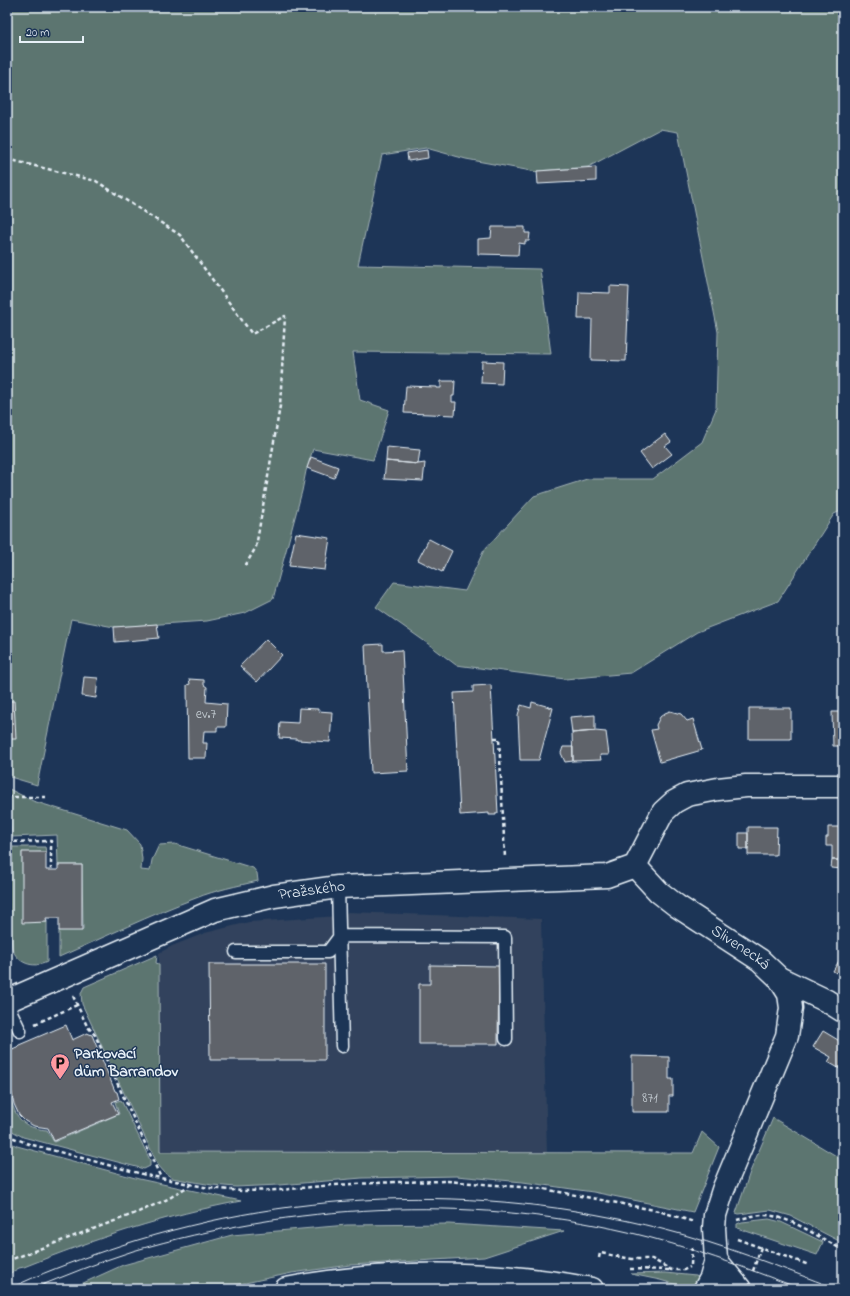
<svg xmlns="http://www.w3.org/2000/svg" width="850" height="1296" font-family="'Indie Flower',sans-serif">
  <style>
    .built { fill: #31435d }
    .green { fill: #5c7470; stroke: #a2b2b4 }
    .building { fill: #5f636a; stroke: #e8f1f8 }
    .lines { fill: none; stroke-linecap: round; stroke-linejoin: round }
    .service-casing { stroke: #e8f1f8; stroke-width: 15 }
    .minor-casing { stroke: #e8f1f8; stroke-width: 25 }
    .tertiary-casing { stroke: #e8f1f8; stroke-width: 25 }
    .secondary-casing { stroke: #e8f1f8; stroke-width: 25 }
    .path { stroke: #e8f1f8; stroke-width: 2.5; stroke-dasharray: 4 3; stroke-linecap: butt }
    .service { stroke: #1d3557; stroke-width: 12 }
    .minor { stroke: #1d3557; stroke-width: 22 }
    .tertiary { stroke: #1d3557; stroke-width: 22 }
    .secondary { stroke: #1d3557; stroke-width: 22 }
    .tram { stroke: #e8f1f8; stroke-width: 1 }
    .labels { text-anchor: middle; dominant-baseline: central; stroke-width: 3; stroke-linejoin: round; paint-order: stroke }
    .number-label { font-size: 14px; fill: #c6ced4 }
    .street-label { font-size: 16px; fill: #e8f1f8; stroke: #1d3557 }
    .poi-label { font-size: 16px; font-weight: bold; fill: #e8f1f8; stroke: #1d3557; text-anchor: start }
  </style>
  <rect width="100%" height="100%" fill="#1d3557"/>
  <filter id="ink" filterUnits="userSpaceOnUse"><feTurbulence type="fractalNoise" baseFrequency=".025" numOctaves="2"/><feDisplacementMap in="SourceGraphic" scale="8" xChannelSelector="R" yChannelSelector="G"/><feConvolveMatrix kernelMatrix="1 2 1 2 8 2 1 2 1" color-interpolation-filters="sRGB"/></filter>
  <g filter="url(#ink)">
    <path class="built" d="M348 912 541 919 547 1153 159 1152V953L172 946 205 933 249 922 339 916Z"/>
    <path class="green" d="M7 7H843V510L834 514 778 601 697 632 631 673 565 679 456 665 427 643 376 607 394 582 465 591 484 550 534 496 587 479H653L702 442 716 409 718 332 678 132 660 129 588 167 537 171V172L466 159 426 148 382 155 358 265 540 269 551 354 353 352 360 400 389 410 373 460 313 449 306 471 302 491 273 599 245 613 207 621 114 627 71 619 37 785 7 776Z
      M7 788 33 801 127 830 140 844 142 859 141 870 150 871 152 860 159 845 175 844 253 868 257 873 258 881C237 886 216 890 196 898 150 915 105 937 59 957V930H83L82 865H58L57 835 12 837 9 797 7 796Z
      M7 847H45L46 852 22 853 23 921 47 922V962C33 969 17 963 12 948L7 883Z
      M157 955 156 963 159 964 160 1152 693 1153 702 1132 719 1147 693 1212 593 1192 523 1182 456 1176 362 1178 279 1185 236 1187 212 1185 172 1178 165 1173 158 1165 82 1004 81 993 84 987Z
      M7 1079C12 1107 14 1128 47 1130L54 1142 119 1114 115 1102 121 1100 150 1160V1166L144 1169 23 1137 7 1128Z
      M773 1118 843 1160V1243L791 1216 770 1210 739 1214 736 1213 750 1172Z
      M7 1141 17 1146 139 1179 241 1201C166 1215 94 1239 24 1267L19 1268 7 1275V1209L9 1201 7 1197Z
      M769 1219 781 1222 823 1242 817 1255 737 1228V1224L742 1222Z
      M449 1224 564 1231 484 1257 350 1265 292 1273 217 1289H70L123 1265 232 1235 347 1225Z
      M665 1273 696 1276 701 1279 693 1285 684 1287 660 1280 631 1274Z
      M443 1287 498 1289H386Z"/>
    <path class="building" d="M427 150 428 158 408 161 407 153Z
      M596 167V181L538 184 537 171Z
      M492 227H525V233H530L529 241H525V244L519 243 518 255 478 254V239L491 238Z
      M610 286 629 287 626 361 591 360 592 319H578L579 292 610 293Z
      M482 361 503 362 502 384 481 383Z
      M441 381H455L454 396H452V402H456L455 415 404 413 406 386 437 387V388H441Z
      M665 434 671 442 665 446 672 454 652 469 640 453Z
      M387 447 420 450 418 464 386 461Z
      M311 457 338 467 334 478 307 468Z
      M386 461 418 464 425 463 423 481 384 479Z
      M296 533 330 538 325 570 289 566Z
      M429 539 452 551 442 572 418 560Z
      M157 624 159 638 115 642 114 627Z
      M266 639 282 655 257 682 240 666Z
      M383 644V651L402 650 408 771 371 773 365 645Z
      M84 677 98 678 96 698 82 696Z
      M189 679 204 680V685L207 687 206 702 227 704 226 727H217V731H204L203 743H207L206 758H188L187 685 190 684Z
      M491 685 498 813H496V815H489V813L460 815 454 693 473 692V686Z
      M7 701H14L16 739H7Z
      M532 702 553 708 539 760H520L518 715 521 705 531 708Z
      M299 708 318 709V711L332 712 330 742 297 740V739L279 738 280 722 298 723Z
      M749 708H791V739H749Z
      M670 711 681 714 687 721 693 719 702 750 660 762 651 730 657 729 656 725 660 717 665 713Z
      M832 712H843V746H833Z
      M595 715V731L572 733 570 717Z
      M595 731 606 732 609 755H600L601 760 573 761 572 733Z
      M563 747H573V761L565 762 561 753Z
      M748 827H777L776 855H748Z
      M828 827H843V860H832V846H826V837H828Z
      M739 833H748V849H739Z
      M22 852H46V870H58V865H82V931H59V918H46L47 922 22 923Z
      M832 860H843V869L831 868Z
      M843 954V977L833 971Z
      M209 964H325V1060H210Z
      M430 965 499 966 498 1044H419V984H430Z
      M66 1025 72 1040 87 1033 92 1035 115 1091 117 1092 119 1099 112 1102 118 1114 54 1141 48 1128 34 1126 25 1121 19 1115 14 1104 7 1069V1047L10 1050 17 1047 19 1045Z
      M823 1031 843 1043 842 1070 828 1062 831 1057 813 1047Z
      M632 1056 669 1057V1079H673V1096H669V1112H632Z"/>
    <g class="lines">
      <defs>
        <path id="service" d="M338 887 342 1046
          M236 952H328L340 936 505 937 506 1039
          M7 1004 20 1031"/>
        <g id="minor">
          <path id="s1" d="M635 866 659 892 677 906 760 960 779 978 789 994 791 1008 787 1036 723 1190 715 1215 714 1228 716 1260 711 1278 705 1289"/>
          <path d="M779 978 827 1001 843 1011"/>
          <path d="M716 1260 740 1289"/>
        </g>
        <g id="tertiary">
          <path id="s2" d="M7 1001 215 910 274 896 338 887 607 876 635 866 663 812 674 802 687 795 718 789 746 786H843"/>
        </g>
        <path id="secondary" d="M286 1289C388 1269 490 1270 592 1289"/>
      </defs>
      <use href="#service" class="service-casing"/>
      <use href="#minor" class="minor-casing"/>
      <use href="#tertiary" class="tertiary-casing"/>
      <use href="#secondary" class="secondary-casing"/>
      <path class="path" d="M7 159 96 181 180 235 252 334 285 316 280 406 256 547 244 568
        M494 738H499L505 858
        M7 797H46
        M7 842 51 841V869
        M73 996 87 1026 95 1035 161 1178
        M35 1024 77 1005
        M7 1134 14 1138 29 1144 146 1175 209 1188 242 1191 280 1190 333 1185 396 1182 447 1181 544 1189 659 1211 694 1222
        M737 1220C748 1217 762 1213 773 1216 797 1221 822 1239 843 1250
        M737 1239 809 1265
        M599 1258 600 1253 632 1259H652L671 1270H684L690 1267
        M7 1261 136 1213 168 1199 190 1185
        M691 1265 692 1246
        M630 1269 670 1270
        M753 1271 761 1247
        M762 1287 767 1289"/>
      <use href="#service" class="service"/>
      <use href="#minor" class="minor"/>
      <use href="#tertiary" class="tertiary"/>
      <use href="#secondary" class="secondary"/>
      <path class="tram" d="M9 1289C39 1274 72 1262 104 1251 284 1189 478 1182 662 1229 722 1244 779 1267 837 1289
        M32 1289C65 1276 98 1262 133 1251 293 1204 464 1194 628 1232 687 1246 744 1267 801 1289"/>
    </g>
  </g>
  <defs>
    <symbol id="parking-pin" viewBox="-11 -11 22 30"><path d="M0 17L-7.5 6A9.5 9.5 0 1 1 7.5 6Z" fill="#ff9aa2" stroke="#1d3557"/><path d="M-3.5-5.5H1a3.5 3.5 0 0 1 0 7H-1V5.5H-3.5ZM-1-3.4V-.6H.8a1.4 1.4 0 0 0 0-2.8Z" fill="#111"/></symbol>
  </defs>
  <g fill-rule="evenodd">
    <use href="#parking-pin" x="49" y="1052" width="22" height="30"/>
  </g>
  <g class="labels">
    <g class="number-label">
      <text x="206" y="714">ev.7</text>
      <text x="650" y="1098">871</text>
    </g>
    <g class="street-label">
      <text stroke="none"><textPath href="#s2" startOffset="326">Pražského</textPath></text>
      <text stroke="none"><textPath href="#s1" startOffset="134">Slivenecká</textPath></text>
    </g>
    <g class="poi-label">
      <text x="74" y="1054">Parkovací<tspan x="74" dy="18">dům Barrandov</tspan></text>
    </g>
  </g>
  <rect width="850" height="1296" fill="none" stroke="#1d3557" stroke-width="24"/>
  <rect x="12" y="12" width="826" height="1272" fill="none" stroke="#e8f1f8" stroke-width="1.5" filter="url(#ink)"/>
  <path d="M20 36v6h63v-6" fill="none" stroke="#e8f1f8" stroke-width="2"/>
  <text x="26" y="36" font-size="12" fill="#e8f1f8" stroke="#1d3557" stroke-width="3" paint-order="stroke">20 m</text>
</svg>
